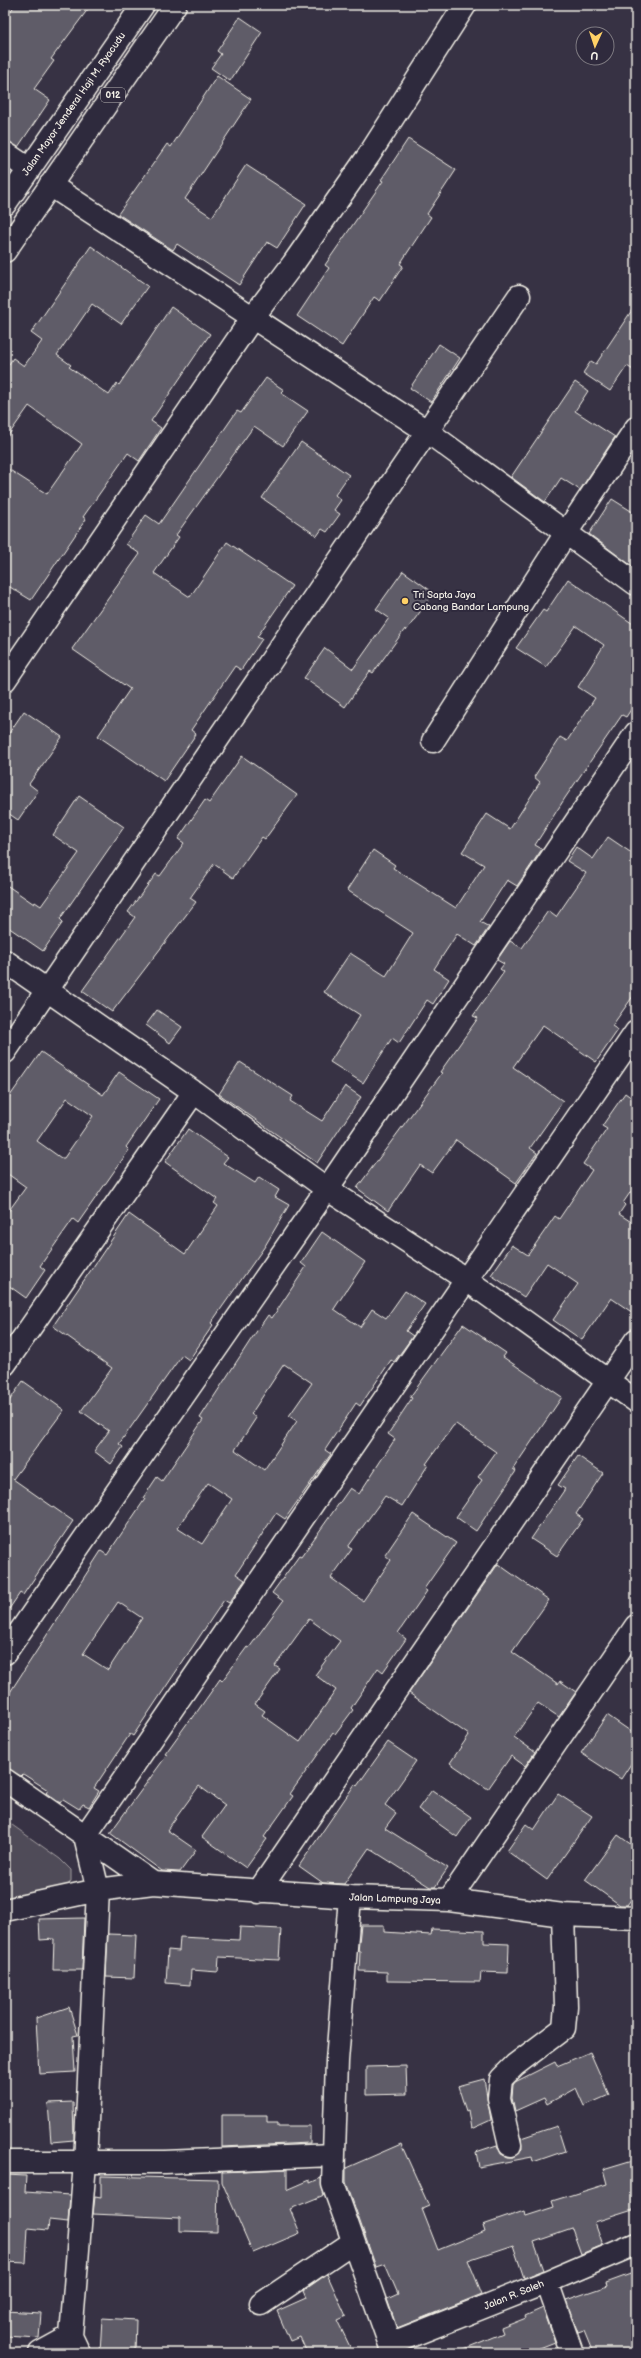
<svg xmlns="http://www.w3.org/2000/svg" width="641" height="2358" font-family="'Balsamiq Sans',sans-serif">
  <style>
    .green { fill: #504b59; stroke: #a29ea0 }
    .building { fill: #5f5c67; stroke: #f4f1e8; fill-rule: evenodd }
    .lines { fill: none; stroke-linecap: round; stroke-linejoin: round }
    .minor-casing { stroke: #f4f1e8; stroke-width: 25 }
    .major-casing { stroke: #f4f1e8; stroke-width: 25 }
    .minor { stroke: #2f2a3d; stroke-width: 22 }
    .major { stroke: #2f2a3d; stroke-width: 22 }
    .poi-dot { fill: #ffd166; stroke: #2f2a3d; stroke-width: 1.5 }
    .labels { text-anchor: middle; dominant-baseline: central; stroke-width: 4; stroke-linejoin: round; paint-order: stroke }
    .shield { fill: #2f2a3d; stroke: #b9b5b5; stroke-width: 1 }
    .shield-label { font-size: 9px; font-weight: bold; fill: #f4f1e8 }
    .street-label { font-size: 10px; fill: #f4f1e8; stroke: #2f2a3d }
    .poi-label { font-size: 10px; fill: #f4f1e8; stroke: #2f2a3d; text-anchor: start }
  </style>
  <rect width="100%" height="100%" fill="#373244"/>
  <filter id="ink" filterUnits="userSpaceOnUse"><feTurbulence type="fractalNoise" baseFrequency=".025" numOctaves="2"/><feDisplacementMap in="SourceGraphic" scale="8" xChannelSelector="R" yChannelSelector="G"/><feConvolveMatrix kernelMatrix="1 2 1 2 8 2 1 2 1" color-interpolation-filters="sRGB"/></filter>
  <g filter="url(#ink)">
    <path class="green" d="M5 1820 60 1859 71 1870V1881L63 1892 5 1904Z"/>
    <path class="building" d="M15 5H91L51 59 54 61 34 89 50 100 18 147 5 141V19Z
      M240 17 262 32 230 81 211 68 221 54 217 51Z
      M217 76 251 99 185 199 212 217 246 165 306 204 277 248 267 242 239 285 177 244 173 250 118 214 167 144 171 147Z
      M408 139 456 170 427 214 431 217 400 264 403 266 380 301 374 297 342 346 297 316 329 268 325 265 383 181 381 180Z
      M91 246 148 286 121 324 92 304 57 355 71 365 69 367 109 395 117 383 119 385 171 307 210 334 151 421 161 428 139 461 128 453 83 517 86 519 31 600 5 584V467L47 494 82 444 29 406 5 440V370L13 358 24 366 42 341 31 333Z
      M636 304V372L627 366 610 391 583 373 591 361 596 364Z
      M439 344 460 358 431 402 410 388Z
      M266 378 284 390 281 393 308 411 283 446 254 426 176 535 179 537 154 573 190 597 227 542 292 586 257 637 262 639 241 670 235 666 191 730 196 734 164 781 98 736 130 689 72 649 140 554 126 544 146 515 159 524 237 411 241 413Z
      M575 382 588 391 575 411 615 437 580 490 561 478 545 502 511 477Z
      M301 442 349 475 335 495 341 500 334 510 340 514 327 532 322 529 317 536 262 498Z
      M612 499 636 514V569L589 534Z
      M403 571 434 593 406 631 405 629 373 673 370 671 345 707 304 678 325 648 353 669 389 618 376 609Z
      M568 579 636 626V702L626 717 622 715 565 798 535 845 542 849 517 886 507 880 480 922 489 927 476 946 457 934 434 969 449 979 433 1004 427 1000 399 1043 392 1038 363 1083 330 1062 360 1015 324 992 350 953 386 976 413 933 347 890 373 850 395 865 393 868 456 908 484 865 462 852 487 814 510 829 540 782 534 777 560 737 567 741 595 698 578 687 604 645 576 626 546 667 516 648 543 610 546 612Z
      M24 711 62 737 29 784 38 791 18 820 5 811V739Z
      M242 756 297 795 265 839 262 837 233 878 214 864 190 898 196 902 112 1012 82 991 135 917 128 912 156 874 160 876 184 843 178 839 205 800 209 803Z
      M79 796 124 827 60 919 63 922 43 951 5 925V884L34 904 35 902 41 906 79 853 53 835Z
      M608 837 636 856V992L612 1026 618 1030 596 1062 543 1025 513 1067 563 1101 530 1148 537 1153 516 1183 456 1140 432 1173 420 1165 388 1211 357 1188 442 1073 440 1072 478 1018 473 1016 504 972 500 969 504 964 497 960 510 941 522 948 548 911 556 917 586 873 567 861 576 847 593 859Z
      M157 1010 182 1027 170 1043 146 1025Z
      M41 1052 103 1095 119 1072 159 1099 126 1147 129 1150 78 1223 73 1219 40 1266 45 1270 26 1298 5 1283V1216L26 1187 5 1172V1103ZM67 1098 93 1116 64 1158H61L37 1141Z
      M240 1062 293 1096 290 1101 322 1121 345 1086 361 1097 317 1163 219 1094Z
      M625 1093 636 1101V1184L623 1203 625 1205 619 1214 636 1225V1315L611 1298 582 1340 553 1320 578 1284 547 1263 524 1297 491 1275 512 1245 528 1255 555 1216 559 1219 592 1170 583 1164 607 1129 602 1126Z
      M188 1129 228 1157 223 1163 255 1183 259 1177 279 1190 275 1197 289 1205 265 1246 211 1323 213 1325 189 1360 182 1355 119 1444 123 1447 111 1464 94 1451 109 1431 81 1411 112 1368 53 1326 129 1214 185 1254 218 1206 214 1203 217 1199 165 1162Z
      M322 1232 365 1262 334 1309 360 1327 372 1309 386 1318 405 1291 425 1304 406 1331 413 1336 394 1362 391 1360 360 1406 356 1403 325 1450 331 1454 285 1519 276 1513 236 1574 245 1580 229 1603 224 1600 133 1736 130 1734 94 1788 99 1791 89 1807 83 1804 79 1809 63 1799 60 1803 46 1793 48 1790 23 1774 21 1776 5 1768V1700L101 1551 107 1555 145 1499 143 1498 157 1477 162 1481 203 1420 200 1418 250 1341 268 1315 272 1318 306 1267 301 1263ZM284 1364 312 1383 289 1416 297 1421 264 1470 235 1450 256 1418 251 1414ZM208 1483 232 1499 202 1544 177 1528ZM118 1602 142 1618 108 1670 83 1654Z
      M463 1324 506 1353 503 1357 562 1397 513 1469 516 1471 476 1531 456 1517 482 1480 478 1477 496 1452 456 1424 453 1426 426 1464 428 1465 402 1506 385 1496 348 1547 352 1549 331 1578 363 1601 391 1560 385 1555 413 1514 456 1543 424 1589 427 1591 398 1633 406 1639 383 1672 378 1668 351 1708 353 1710 335 1734 333 1733 290 1794 293 1796 264 1837 267 1839 246 1868 202 1837 225 1805 199 1786 167 1830 196 1850 180 1872 162 1871 110 1833 167 1755 165 1754 191 1718 192 1719 220 1679 222 1681 247 1647 249 1648 283 1601 272 1593 299 1556 301 1557 350 1488 359 1494 395 1439 388 1434 412 1398 410 1397ZM309 1619 340 1641 315 1675 336 1690 300 1742 262 1715 265 1711 255 1704 280 1669 275 1666Z
      M23 1381 64 1410 13 1479 73 1521 23 1595 20 1593 5 1615V1407Z
      M578 1456 603 1473 576 1514 583 1519 557 1556 531 1539 565 1489 558 1485Z
      M498 1564 549 1600 512 1652 558 1684 560 1681 576 1692 559 1717 538 1703 514 1737 535 1752 525 1766 511 1756 488 1789 450 1763 469 1735 409 1693Z
      M607 1715 636 1735V1756L621 1779 581 1753Z
      M388 1742 416 1761 385 1805 396 1813 385 1828 448 1868 435 1887H430L369 1848 344 1884 323 1883 299 1866 355 1784 357 1786Z
      M432 1790 471 1817 457 1837 418 1809Z
      M558 1794 592 1816 547 1880 507 1851 526 1824 534 1830Z
      M618 1835 636 1848V1893L627 1905H620L585 1880Z
      M84 1918 82 1970H53L54 1939 40 1940 39 1919Z
      M361 1925H384V1932L431 1935 432 1929 484 1931V1943L509 1944 508 1973 481 1972 480 1982 387 1981V1972L359 1971 360 1951H358Z
      M240 1927 281 1929 279 1960 219 1957 218 1972 191 1970 190 1985 166 1983 168 1950 179 1951 180 1937 239 1940Z
      M108 1934 136 1935 134 1978 106 1977Z
      M69 2007 78 2035 73 2036 75 2072 39 2074 36 2018Z
      M590 2052 609 2095 584 2106 576 2088 547 2104 544 2098 515 2111 512 2097 513 2085 515 2082 555 2062 557 2066Z
      M406 2066 407 2094 366 2095V2067Z
      M484 2079 491 2120 471 2129 468 2110 466 2111 458 2086Z
      M73 2102 74 2140 51 2142 48 2103Z
      M222 2115H267V2122H278V2126H310V2143L222 2147Z
      M557 2126 565 2151 533 2162 532 2157 479 2167 476 2152 497 2145 501 2154 507 2157H513L522 2149 521 2138Z
      M401 2144 429 2206 422 2209 438 2250 485 2231 483 2225 524 2211 526 2216 554 2207 552 2201 607 2184 603 2169 636 2159V2209L595 2222 603 2245 581 2254 572 2229 534 2242 544 2270 524 2278 513 2245 468 2260 482 2294 397 2328 387 2299 398 2294 385 2264 376 2267 346 2182V2168Z
      M287 2169V2190L310 2180V2183L321 2178 324 2195 290 2209 300 2233 253 2253 222 2182V2172Z
      M5 2175 26 2176 25 2192 70 2195 68 2222 49 2220 48 2230 28 2228 26 2263 5 2262Z
      M101 2176 218 2179 217 2232 180 2231V2218L93 2214 95 2197 101 2198Z
      M636 2272V2347L622 2353H593L584 2331 578 2333 566 2300 607 2286 606 2283Z
      M327 2274 346 2316 337 2320 353 2353H307L300 2337 290 2341 277 2311 306 2298 303 2291Z
      M543 2308 555 2342 527 2353H454L503 2333 501 2328 526 2318 525 2316Z
      M5 2311 41 2313 39 2338 5 2336Z
      M102 2318 136 2320 135 2353H100Z"/>
    <g class="lines">
      <defs>
        <path id="minor" d="M5 153 29 169
          M50 185 428 432 636 584
          M5 680 253 317 293 264 369 155 465 5
          M433 741 566 533 636 428
          M5 961 194 1092 327 1189 467 1280 636 1401
          M5 1052 519 296
          M5 1364 194 1092
          M5 1653 327 1189 636 733
          M5 1780 153 1883
          M258 1892 636 1340
          M350 1897 337 2061 333 2184 393 2353
          M449 1900 636 1626
          M5 1910 98 1890 153 1883 350 1897 449 1900 563 1915 636 1918
          M510 2145 499 2098 501 2079 515 2065 564 2028 566 2006 563 1915
          M5 2162H165L333 2155
          M547 2282 572 2353
          M261 2304 353 2242
          M390 2344 547 2282 636 2244
          M40 2353 71 2336
          M79 2353 71 2336 85 2163 98 1890 85 1836 636 1032"/>
        <path id="major" d="M5 204 143 5
          M5 251 175 5"/>
      </defs>
      <use href="#minor" class="minor-casing"/>
      <use href="#major" class="major-casing"/>
      <use href="#minor" class="minor"/>
      <use href="#major" class="major"/>
    </g>
  </g>
  <circle class="poi-dot" cx="405" cy="601" r="4"/>
  <g class="labels">
    <rect class="shield" x="101" y="88" width="24" height="14" rx="3"/>
    <g class="shield-label">
      <text x="113" y="95">012</text>
    </g>
    <g class="street-label">
      <text transform="translate(74 104) rotate(-55)">Jalan Mayor Jenderal Haji M. Ryacudu</text>
      <text transform="translate(395 1899) rotate(2)">Jalan Lampung Jaya</text>
      <text transform="translate(514 2295) rotate(-22)">Jalan R. Saleh</text>
    </g>
    <g class="poi-label">
      <text x="413" y="595">Tri Sapta Jaya<tspan x="413" dy="12">Cabang Bandar Lampung</tspan></text>
    </g>
  </g>
  <rect width="641" height="2358" fill="none" stroke="#2f2a3d" stroke-width="20"/>
  <rect x="10" y="10" width="621" height="2338" fill="none" stroke="#f4f1e8" stroke-width="1.5" filter="url(#ink)"/>
  <g transform="translate(595 46) rotate(183)"><circle r="19" fill="#2f2a3d" stroke="#7e7a81"/>
  <path d="M0-3L7 15L0 10L-7 15Z" fill="#ffd166"/>
  <text y="-6" font-size="11" font-weight="bold" text-anchor="middle" fill="#f4f1e8">U</text>
  </g>
</svg>
